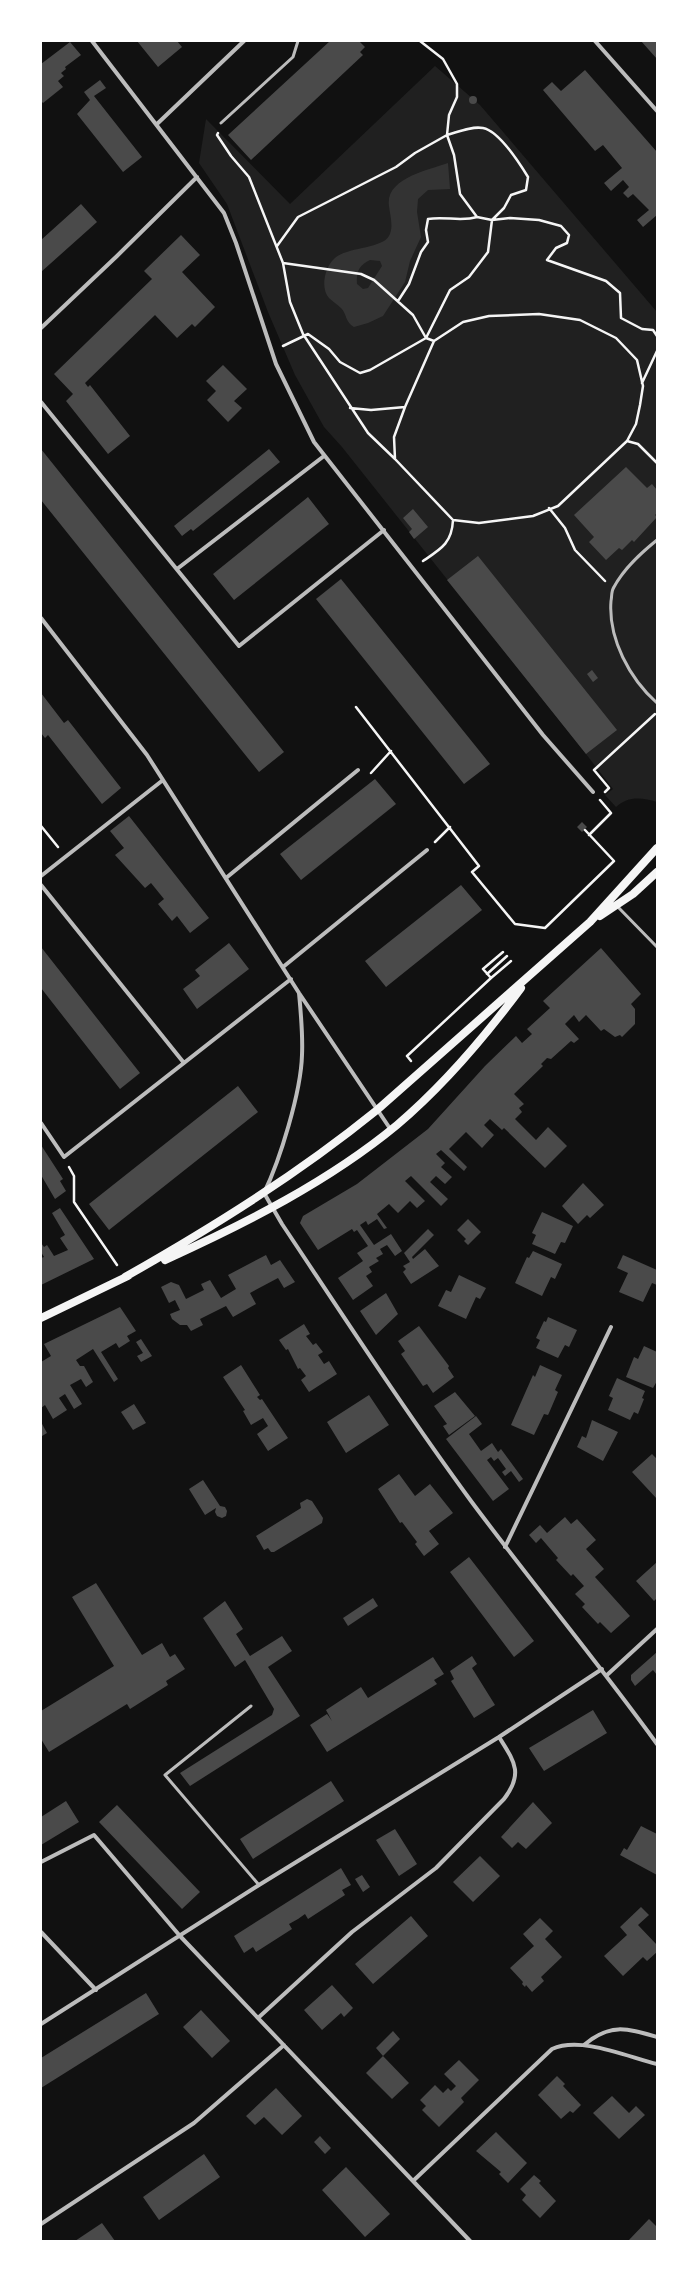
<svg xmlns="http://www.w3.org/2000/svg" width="698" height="2282" font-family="Overpass,sans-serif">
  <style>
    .green { fill: #202020 }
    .water { fill: #333; fill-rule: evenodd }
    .building { fill: #4a4a4a }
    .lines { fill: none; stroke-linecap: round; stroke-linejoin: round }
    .path { stroke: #f5f5f5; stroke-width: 2.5 }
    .service { stroke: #bcbcbc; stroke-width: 3 }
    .minor { stroke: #bcbcbc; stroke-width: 4 }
    .secondary { stroke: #f5f5f5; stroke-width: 8 }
  </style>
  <rect width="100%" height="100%" fill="#111"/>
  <path class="green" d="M435 66 480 105 657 312V802C642 797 627 796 616 807L605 795 613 789 586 754 342 447 324 427 295 375 268 312 227 204 199 163 206 119 290 204Z"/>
  <path class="water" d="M448 163 450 189 428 190 418 199 417 212 421 237 410 261 405 282 383 316 368 323 354 327C345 322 347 314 341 308 337 304 332 301 329 298 320 288 325 267 334 259 345 247 382 249 389 236 394 227 390 215 389 206 385 178 429 170 448 163ZM370 260 380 261 382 266 368 288 363 289 357 284C356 272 359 265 370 260Z"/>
  <path class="building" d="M137 41H177L182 47 158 67Z
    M330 41H359L365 47 360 52 363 55 251 160 228 135Z
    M641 41H657V59Z
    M70 42 81 55 65 67 66 69 61 73 64 76 58 81 63 87 43 103 41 101V64Z
    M585 70 657 152V215L643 227 637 220 649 210 633 194 628 198 623 193 629 187 623 180 611 191 604 183 622 168 603 145 595 151 543 90 552 82 561 91Z
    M100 80 106 88 94 96 142 157 123 172 77 114 90 100 84 92Z
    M469 100a4 4 0 1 1 8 0a4 4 0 1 1-8 0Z
    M81 204 97 222 41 272V240Z
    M181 235 200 255 182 272 215 307 195 327 192 324 177 338 155 315 85 383 88 387 90 385 130 436 108 454 66 401 73 394 54 374 152 279 144 271Z
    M223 365 247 389 234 401 242 408 228 422 207 400 216 391 206 381Z
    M41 449 284 752 259 772 41 500Z
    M269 449 280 462 193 531 191 529 182 536 174 526Z
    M626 467 647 488 652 484 657 490V513L655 515 657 517 634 542 632 540 622 550 619 548 606 560 589 542 594 537 574 515Z
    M308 497 329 524 234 600 213 574Z
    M413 509 428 527 414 539 409 532 412 529 403 518Z
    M478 556 617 730 586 754 447 580Z
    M341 579 490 764 464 784 316 599Z
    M592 670 598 678 593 682 587 674Z
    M41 693 64 723 68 720 121 788 102 804 48 735 45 738 41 733Z
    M375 779 396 804 301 880 280 854Z
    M129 816 209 918 190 933 177 916 172 921 158 904 164 899 151 883 145 888 115 855 124 848 110 831Z
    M582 822 587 827 582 832 577 827Z
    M461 885 482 910 386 987 365 961Z
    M229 943 249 969 197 1009 183 989 200 976 195 970Z
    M41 947 140 1073 120 1089 41 988Z
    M601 948 641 994 631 1004 635 1009V1024L622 1037 620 1035 615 1037 604 1029 601 1031 586 1015 579 1022 574 1015 565 1024 579 1039 574 1043 571 1041 551 1059 547 1058 541 1064 543 1066 514 1094 524 1104 519 1108 522 1112 515 1119 536 1140 548 1127 567 1146 545 1168 504 1128 502 1130 490 1119 484 1125 494 1135 482 1148 466 1132 449 1149 467 1167 464 1171 441 1150 436 1154 445 1163 441 1167 452 1177 445 1184 436 1176 430 1182 448 1199 441 1206 411 1176 405 1181 425 1201 417 1208 410 1201 398 1213 389 1204 377 1214 387 1228 384 1229 377 1219 368 1225 366 1221 360 1225 374 1245 391 1234 402 1251 395 1256 387 1245 380 1249 383 1254 376 1258 379 1261 369 1267 372 1272 366 1276 373 1286 353 1300 338 1278 363 1261 357 1253 368 1246 357 1230 354 1232 352 1229 318 1250 300 1223 303 1216 357 1184 428 1129 485 1066 516 1036 522 1043 532 1034 527 1029 550 1008 543 1001Z
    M238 1086 258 1112 109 1230 89 1204Z
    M41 1145 63 1179 60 1181 66 1191 55 1199 41 1175Z
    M583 1183 604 1205 590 1218 587 1215 578 1224 562 1206Z
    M60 1208 94 1259 41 1285V1258L44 1257 41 1252V1243L44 1247 47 1245 54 1256 68 1250 60 1238 65 1235 52 1213Z
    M542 1212 573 1226 565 1243 561 1242 555 1254 532 1244 536 1235 532 1233Z
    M468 1219 481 1232 468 1245 464 1241 466 1239 457 1230Z
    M428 1229 434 1235 412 1257 413 1259 425 1249 439 1266 411 1284 403 1272 406 1269 403 1266 410 1262 404 1253Z
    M533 1251 562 1264 555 1279 551 1277 542 1296 515 1283 527 1257 529 1258Z
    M266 1255 271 1265 280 1260 295 1282 284 1288 278 1278 250 1293 256 1304 233 1317 226 1306 200 1319 203 1325 191 1331 187 1325H180L172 1319 170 1314 180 1310 175 1300 169 1303 161 1287 171 1282 179 1285 186 1299 204 1290 201 1284 210 1280 221 1298 236 1289 228 1275Z
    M623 1255 657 1270V1285L652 1283 643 1302 619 1292 628 1273 617 1268Z
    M459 1275 486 1288 480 1299 476 1297 466 1319 438 1306 446 1290 451 1292Z
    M386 1293 398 1314 376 1335 360 1311Z
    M120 1307 136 1331 127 1336 130 1341 119 1348 116 1343 101 1352 118 1379 114 1382 93 1349 76 1360 80 1366H84L93 1382 86 1387 81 1379 70 1385 82 1404 74 1409 65 1394 59 1398 67 1410 53 1419 45 1405 41 1408V1362L51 1356 44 1344Z
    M548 1317 577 1330 569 1347 565 1345 558 1358 536 1348 540 1340 536 1338 544 1321 546 1322Z
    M304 1324 310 1334 306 1336 313 1345 316 1343 323 1352 318 1355 324 1364 329 1361 337 1374 309 1392 301 1380 306 1376 300 1368 298 1369 288 1349 286 1350 279 1340Z
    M419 1326 449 1366 448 1368 454 1377 433 1393 427 1384 423 1386 401 1354 405 1351 398 1341Z
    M141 1339 152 1356 141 1362 137 1356 143 1353 136 1342Z
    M644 1346 657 1352V1381L653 1388 626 1377 634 1357 638 1359Z
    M241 1365 260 1395 257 1397 260 1400 262 1399 288 1438 268 1451 257 1434 268 1426 263 1418 251 1425 243 1411 245 1410 223 1377Z
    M540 1365 562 1375 555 1390 558 1392 549 1413 548 1415 544 1414 534 1435 511 1425 533 1375 535 1377Z
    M617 1378 645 1391 642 1398 644 1399 638 1414 634 1412 630 1420 608 1410 613 1398 609 1396Z
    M455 1392 475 1416 449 1435 443 1426 447 1424 434 1406Z
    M369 1395 389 1425 346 1453 327 1422Z
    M134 1404 146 1423 133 1430 121 1412Z
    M476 1416 482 1424 469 1434 481 1451 492 1443 498 1452 501 1449 523 1479 519 1482 511 1471 505 1476 502 1472 506 1469 498 1458 494 1461 491 1457 487 1460 509 1489 493 1501 446 1439Z
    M592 1420 618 1432 603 1461 577 1447 582 1436 586 1438Z
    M41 1422 47 1433 42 1436 41 1434Z
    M652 1454 657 1459V1499L632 1472Z
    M399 1474 415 1496 430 1484 453 1513 429 1531 439 1544 424 1556 415 1544 417 1542 402 1522 400 1523 378 1489Z
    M203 1480 220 1506 225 1507 227 1511 226 1516 222 1518 217 1516 215 1512 216 1508 205 1515 189 1489Z
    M307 1499 312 1501 323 1518 322 1523 274 1552H271L268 1548 264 1550 256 1536 301 1508 300 1503Z
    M565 1517 571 1524 577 1519 596 1540 586 1549 604 1569 595 1577 630 1616 611 1633 600 1622 598 1624 582 1607 585 1604 575 1594 584 1586 573 1574 571 1576 556 1560 558 1558 541 1538 536 1543 529 1535 540 1525 547 1533Z
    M469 1557 534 1641 514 1657 450 1572Z
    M657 1562V1598L654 1601 636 1581Z
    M96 1583 142 1655 162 1643 170 1657 175 1654 185 1669 166 1681 168 1685 130 1709 127 1704 49 1752 41 1739V1711L114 1666 72 1597Z
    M373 1598 378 1606 348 1626 343 1618Z
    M225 1601 243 1629 236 1634 250 1656 282 1636 292 1651 268 1667 300 1716 190 1786 180 1773 272 1715 274 1709 245 1660 235 1667 203 1618Z
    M657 1652V1675L653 1670 635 1686 631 1680V1675Z
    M472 1656 477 1664 472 1668 495 1705 474 1718 451 1681 454 1679 450 1671Z
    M433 1657 444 1674 434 1680 437 1684 327 1752 310 1725 327 1714 332 1721 326 1710 361 1687 368 1698Z
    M593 1710 607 1733 544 1771 529 1748Z
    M331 1781 344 1801 253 1859 240 1839Z
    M66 1801 79 1822 41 1845V1817Z
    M533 1802 552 1823 526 1849 518 1842 512 1848 501 1837Z
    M117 1805 200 1892 182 1909 99 1822Z
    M641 1826 657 1834V1875L620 1855 624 1848 627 1850Z
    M395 1829 417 1864 399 1876 376 1840Z
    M480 1856 500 1876 473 1902 453 1882Z
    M341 1868 351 1885 342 1890 345 1895 308 1919 305 1914 298 1919 289 1924 292 1929 256 1952 253 1947 244 1953 234 1936Z
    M362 1875 370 1887 363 1892 355 1879Z
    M641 1907 649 1915 638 1925 657 1945V1952L647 1961 643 1957 623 1976 604 1956 627 1935 620 1927Z
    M411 1916 428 1936 373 1984 355 1964Z
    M540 1918 553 1931 545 1939 562 1957 541 1977 544 1981 532 1992 526 1985 525 1987 522 1984 523 1982 510 1968 534 1946 523 1934Z
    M332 1985 353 2008 344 2017 341 2013 322 2030 304 2010Z
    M146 1993 159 2014 41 2088V2058Z
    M201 2010 230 2041 212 2058 183 2027Z
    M393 2031 400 2039 383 2056 409 2083 392 2099 366 2073 383 2056 376 2048Z
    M459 2060 479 2080 461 2098 464 2102 439 2127 422 2110 426 2106 420 2100 435 2085 443 2093 448 2088 451 2091 456 2086 444 2074Z
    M557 2076 565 2084 563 2086 581 2105 573 2113 570 2111 561 2119 538 2095Z
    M276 2088 302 2116 282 2135 264 2117 255 2125 246 2116Z
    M612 2096 629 2113 636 2106 645 2115 619 2139 593 2113Z
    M496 2132 527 2163 508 2183 499 2174 501 2172 476 2151Z
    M320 2136 331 2148 325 2154 314 2142Z
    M204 2154 220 2177 159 2220 143 2197Z
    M346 2167 390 2214 365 2237 322 2190Z
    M534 2175 541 2181 539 2183 556 2201 540 2218 522 2200 526 2195 520 2189Z
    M649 2219 657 2227V2241H628Z
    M102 2223 115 2241H75Z"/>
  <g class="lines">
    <path class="path" d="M218 133 217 135 231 156 249 177 283 263 290 302 303 334 368 433 395 459
      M277 246 298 217 396 167 415 153 447 135 454 155 460 194 477 217 492 220 510 218 539 220 561 226 569 235 567 243 556 248 547 260 606 281 620 293 621 318 642 329 653 330 657 336
      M283 263 361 274 374 280 413 315 426 338 434 341
      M398 301 409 284 421 252 428 242 426 230 428 219C445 216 461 222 477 217
      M539 314 580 320 616 338 637 360 643 386 640 405 636 424 627 441 558 506 533 516 479 523 453 520 395 459 394 437 405 407 434 341 463 322 489 316Z
      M283 346 308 334 329 349 340 362 360 373 370 370 426 338 450 290 469 277 488 252 492 220 504 208 511 195 526 190 528 177C520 164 499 131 483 128 471 126 458 132 447 135L449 115 457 97V84L443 59 420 41
      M642 383 657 351
      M350 408 371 410 405 407
      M627 441 638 444 657 463
      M549 508 565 528 575 550 605 581
      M423 561C441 549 452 543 453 520
      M356 707 479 866 472 872 515 924 545 928 614 861 585 830
      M371 773 391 751
      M605 792 609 788 594 770 655 714
      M41 826 58 847
      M589 835 611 813 600 800
      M435 842 450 827
      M487 974 507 956
      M491 978 511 961
      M411 1061 407 1056 491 978 483 969 503 952
      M69 1167 74 1176V1202L117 1265"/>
    <path class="service" d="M221 123 293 57 298 41
      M657 540C641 553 624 568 614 587 611 591 612 597 611 601 608 639 630 679 657 703
      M617 906 657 947
      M251 1706 165 1775 259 1885"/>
    <path class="minor" d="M92 41 224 213 236 243 276 364 314 442 543 735 593 792
      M595 41 657 111
      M157 124 244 41
      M41 328 117 256 197 177
      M41 402 239 646 384 530
      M177 569 324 456
      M41 618 147 755 299 993 391 1130
      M41 876 163 780
      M226 878 358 770
      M41 885 184 1063
      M283 967 427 850
      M299 993C301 1014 303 1034 302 1055 301 1092 280 1160 264 1193L282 1224C344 1317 405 1411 471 1501 532 1583 597 1661 657 1744
      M41 1123 64 1157 291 979
      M505 1547 611 1327
      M607 1675 657 1629
      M41 1862 94 1835 180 1936 470 2241
      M41 1932 96 1990
      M258 2018 352 1932 436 1868 504 1799C524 1773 514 1761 499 1737
      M41 2024 259 1885 499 1737 602 1669
      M584 2045C610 2023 626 2028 657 2037
      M413 2181 552 2049C581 2036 628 2057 657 2064
      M41 2224 194 2123 284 2045"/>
    <path class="secondary" d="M600 916 633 894 657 872
      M165 1260C246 1223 328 1182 397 1125 444 1085 484 1038 521 988
      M125 1277C213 1227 298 1174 377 1110L590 922 657 848
      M41 1318 128 1276"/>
  </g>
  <rect width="698" height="2282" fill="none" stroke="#ffffff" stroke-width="84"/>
</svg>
